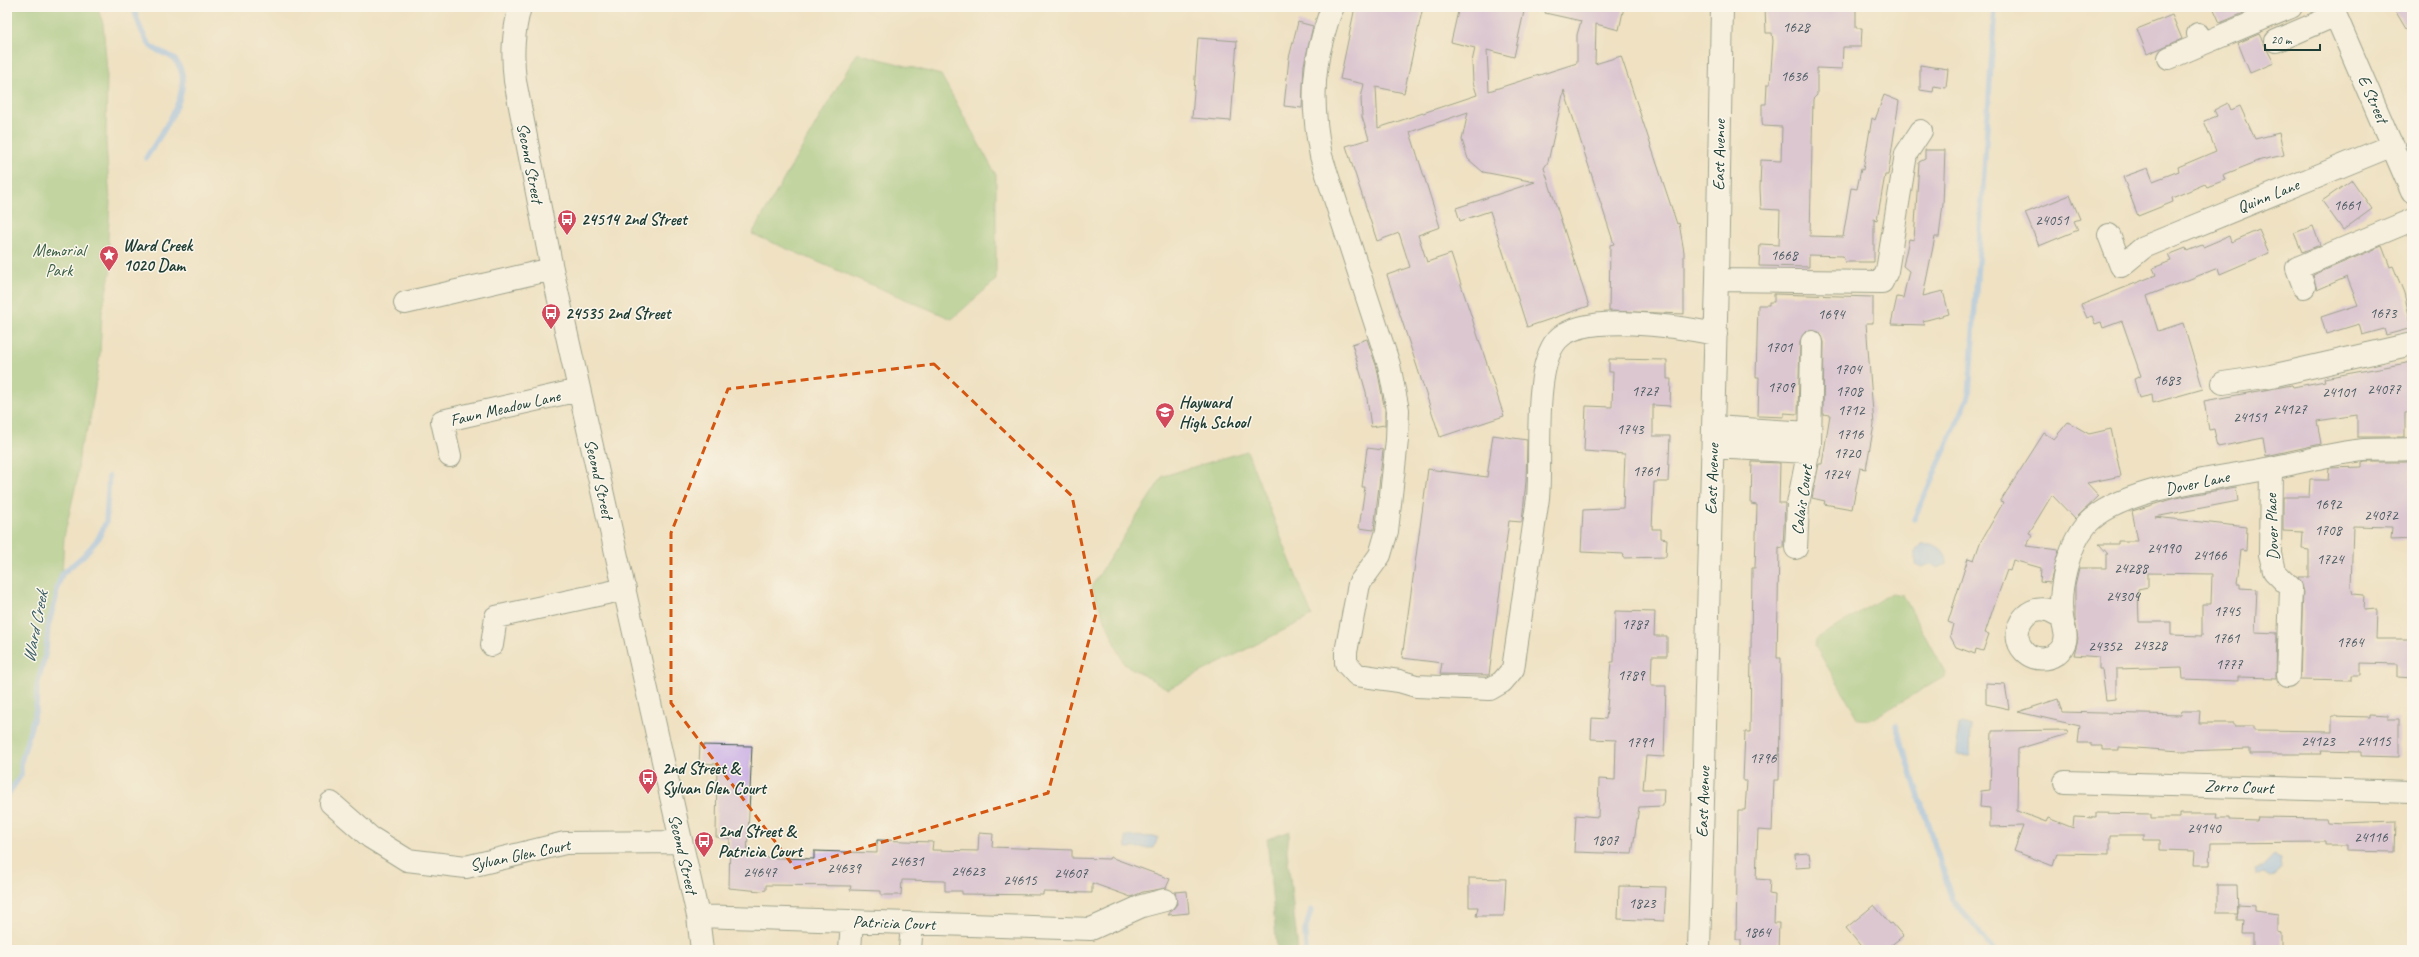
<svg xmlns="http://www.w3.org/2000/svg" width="2419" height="957" font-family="Caveat,sans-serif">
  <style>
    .green { fill: #8cc477; stroke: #568056 }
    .forest { fill: #71aa68; stroke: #48744e }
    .water { fill: #88b9f4; stroke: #547b94 }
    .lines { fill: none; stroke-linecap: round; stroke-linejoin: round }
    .stream { stroke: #88b9f4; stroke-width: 5.5 }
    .building { fill: #c5a7e3; fill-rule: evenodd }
    .minor-casing { stroke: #3e5649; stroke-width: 24 }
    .minor { stroke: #fff; stroke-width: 22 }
    .marked { fill: none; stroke: #d45610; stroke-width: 3; stroke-dasharray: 8 5; stroke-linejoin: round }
    .labels { text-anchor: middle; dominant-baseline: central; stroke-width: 3; stroke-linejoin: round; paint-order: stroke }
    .number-label { font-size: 15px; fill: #485860 }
    .street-label { font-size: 17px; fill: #1f3d34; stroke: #fbf7ec }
    .poi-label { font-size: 17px; font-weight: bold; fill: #1f3d34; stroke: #fbf7ec; text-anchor: start }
    .park-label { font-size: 17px; fill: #3a5f45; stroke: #fbf7ec }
    .water-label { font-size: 18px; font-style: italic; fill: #395c64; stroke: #fbf7ec }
  </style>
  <rect width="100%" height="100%" fill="#fbf7ec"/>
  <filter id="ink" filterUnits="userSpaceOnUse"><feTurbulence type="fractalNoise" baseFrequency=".025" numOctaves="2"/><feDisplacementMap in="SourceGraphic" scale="8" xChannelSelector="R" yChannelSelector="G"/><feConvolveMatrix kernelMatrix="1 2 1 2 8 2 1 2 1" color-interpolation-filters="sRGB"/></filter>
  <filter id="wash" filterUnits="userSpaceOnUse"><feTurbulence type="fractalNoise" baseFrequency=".012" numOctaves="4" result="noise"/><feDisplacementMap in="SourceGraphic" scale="16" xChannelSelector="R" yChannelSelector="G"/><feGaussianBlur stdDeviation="0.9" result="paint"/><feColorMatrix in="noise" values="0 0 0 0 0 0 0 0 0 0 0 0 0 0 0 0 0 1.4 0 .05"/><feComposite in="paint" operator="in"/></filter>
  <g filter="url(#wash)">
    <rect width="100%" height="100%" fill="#efe1c2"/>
    <path class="green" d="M7 7H97L103 23 107 70 106 142 110 202 108 239 112 264 102 312 100 354 89 426 80 447 77 480 64 537 62 574 48 626V641L37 686 36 709 21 762V775L7 796Z
      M857 53 941 75 996 175V280L952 319 752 234Z
      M1247 451 1312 616 1168 689 1124 664 1091 587 1163 476Z
      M1891 593 1903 595 1945 673 1944 677 1870 720 1859 719 1815 646 1816 639Z"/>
    <path class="forest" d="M1290 831 1287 850 1298 950H1277L1267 839Z"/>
    <path class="water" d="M1922 545C1936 544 1947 548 1947 564L1938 568 1931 564 1922 567 1917 565C1913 556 1915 552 1922 545Z
      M1963 723 1971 726 1970 756 1957 755 1958 725Z
      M1125 836 1158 837 1154 848H1126Z
      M2274 855 2280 858 2281 868 2276 876 2270 877 2264 873 2255 874 2254 870 2262 867Z"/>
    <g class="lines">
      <path class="stream" d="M134 7C135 16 145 43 153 48 159 52 169 54 174 59 200 85 160 135 146 158
        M1914 519 1969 396 1995 7
        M1896 725 1952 899 1994 950
        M7 796 21 775V762L36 709 37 686 46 651 48 626 56 598 57 588 62 574 84 555 98 539 106 522 109 476
        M1306 950 1305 931 1311 910"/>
    </g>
    <g id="blocks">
      <path class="building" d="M1355 7H1423L1404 93 1376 87 1378 128 1477 95 1473 82 1472 62 1475 48 1451 42 1459 7H1525L1514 57 1487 50 1489 91 1577 63V35L1581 21 1545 13 1546 7H1624L1619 30 1596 24 1595 64 1621 56 1677 224 1679 223 1684 252V314L1609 311 1610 245 1614 244 1564 90 1548 162 1544 168 1589 306 1527 327 1490 211 1460 221 1456 208 1535 182 1483 172 1468 159 1462 140 1468 112 1410 132 1440 227 1418 235 1427 262 1451 254 1504 416 1440 437 1387 275 1410 267 1399 233 1377 241 1346 146 1369 139 1362 117 1361 98 1364 84 1340 79Z
        M1765 7H1856V28H1862L1861 47H1843L1842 69 1817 68V95L1813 99 1810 236 1843 237 1851 188 1857 189 1861 169 1863 170 1872 118 1875 120 1884 95 1899 101 1888 175H1885L1877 220 1874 219V262H1845L1843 256 1809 255V267L1759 266 1760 244 1779 245 1780 210 1761 209 1760 188 1761 160 1781 161 1782 127 1763 126 1762 121V104H1766L1767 84H1770L1773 41 1772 33H1766Z
        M2213 7H2258L2220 23Z
        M2393 7H2412V39Z
        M2172 15 2182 39 2147 54 2137 29Z
        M1298 22 1313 26 1304 65 1302 108 1284 106 1289 58Z
        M2259 34 2274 63 2250 73 2238 43Z
        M1198 38 1237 41 1231 121 1192 118Z
        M1920 65 1948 69 1946 88 1934 86 1933 92 1920 90Z
        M2228 103 2231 110 2240 106 2255 139 2279 133 2284 155 2261 160 2223 175 2225 180 2207 187 2205 184 2172 198 2173 202 2138 216 2123 177 2148 168 2153 181 2179 171 2178 167 2216 151 2204 121 2217 116 2214 110Z
        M1925 150H1945L1943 204 1939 237H1935L1923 296 1943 291 1949 314 1923 321 1925 325 1891 324 1897 297 1903 298 1909 271 1903 266 1909 239 1914 240 1919 162 1925 159Z
        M2352 180 2372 209 2343 230 2322 201Z
        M2070 195 2080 219 2074 221 2078 230 2039 246 2025 213Z
        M2313 226 2320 245 2302 252 2294 233Z
        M2259 230 2269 253 2220 274 2218 268 2147 296 2158 331 2183 323 2203 389 2153 403 2152 395 2139 398 2134 379 2141 376 2122 321 2103 328 2101 322 2095 324 2092 316 2087 318 2081 305 2156 275 2153 268 2171 261 2168 255 2186 248 2187 251 2202 245 2203 247 2229 236 2231 242Z
        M2382 246 2390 267 2393 266 2404 293 2412 328 2386 335 2384 329 2362 335 2359 324 2326 334 2321 317 2358 305 2347 277 2317 290 2313 275Z
        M1774 294 1873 297V323H1866L1874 425 1866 469 1860 468 1852 509 1824 504 1825 501 1812 498 1819 464H1822L1830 415 1823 414 1824 342 1819 332 1806 331 1800 341 1798 414 1784 413V417L1758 416 1759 377H1756L1758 305H1769V302H1774Z
        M1367 339 1377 368 1385 411V425L1371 427 1366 392 1352 344Z
        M1609 359 1667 360V379H1671L1670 406 1653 405V436H1670L1668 482H1654L1652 529H1661V538L1667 539 1666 557 1623 558 1624 554 1581 552 1583 510 1623 508 1625 454 1584 451 1586 406 1612 407 1613 372H1609Z
        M2412 362V411L2405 412V437H2357V415L2317 421 2321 444 2266 456 2263 438 2218 447 2214 429 2209 430 2204 401 2292 385 2293 387 2325 381 2324 378Z
        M2068 422 2089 434 2111 429 2121 476 2087 483 2099 496 2075 519 2052 495 2029 533 2033 535 2026 546 2059 550 2050 583 2040 582 2041 568 2013 560 2010 571 2007 570 1994 606 1985 633 1989 634 1983 651 1976 649 1975 654 1956 647 1950 636 1953 624 1948 622 1968 558 1974 560 1980 543 2003 503 2000 502 2044 433 2054 439Z
        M1493 435 1527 440 1526 481 1522 522 1509 521 1489 675 1440 674 1442 663 1402 658 1428 469 1487 477Z
        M1367 448 1383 450 1374 530 1359 528 1365 487H1362Z
        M1752 462 1780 463 1779 503H1785L1783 548 1779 547 1777 658H1781L1779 780H1774L1772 831 1758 830 1756 879 1770 880 1769 894 1775 895 1774 923H1779L1778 950H1741V940H1736L1738 810H1745L1747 781H1743L1745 732H1750L1752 568H1755L1757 505 1751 504Z
        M2365 462H2411L2412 539 2391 540 2392 527 2353 526 2351 587 2353 594 2364 595 2363 610 2377 609 2376 639H2412V678L2398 677V664L2361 663V675H2351V680L2300 679 2303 588 2298 577H2309V550L2302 549 2303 532 2283 531V497H2309L2310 480H2328L2329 468 2362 467V463Z
        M2236 487 2238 501 2155 517 2247 527 2246 551 2241 550 2237 584H2240V588L2257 589 2255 632 2277 633 2276 678 2238 677V681L2183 679 2182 667 2116 669V699L2106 700 2102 669H2099V657L2074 655 2078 639 2075 619V585L2079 568H2106V554H2108L2099 544H2118V541H2138L2132 511 2175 498ZM2148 573 2212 574 2211 604H2202V636L2171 635V622H2139L2138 589 2148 587Z
        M1615 611 1655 612 1654 636H1667V656H1652L1651 686H1666L1664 757 1646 756 1643 789H1664L1663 806 1639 807 1632 854 1574 852 1576 815 1598 817 1599 779 1615 780 1616 740 1591 739 1592 718 1606 719 1611 662H1614Z
        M1986 683 2005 684 2009 709 1986 704Z
        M2058 699 2062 712 2181 715 2182 711H2200L2199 723H2234V726H2254V730L2332 731V716L2369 717V714L2388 715V719H2399V757L2361 756V752L2321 751 2322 754H2250V749L2181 751 2119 747V750H2103V746H2091V743H2078L2080 726 2018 712Z
        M2067 730 2068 734 2018 749 2017 811 2046 822 2048 818 2073 828 2074 817 2096 818V813L2151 814V818H2180V814H2217L2216 818H2229V820L2257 821 2258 817 2326 818 2327 822 2342 823 2396 821 2395 852 2347 851V845H2325V842L2211 843 2210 865H2194L2195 851 2160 850V840H2143V835H2110V854L2057 853 2053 866 2014 851 2023 826 1990 827V808L1980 807 1981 791 1990 790 1992 731Z
        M700 745 752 746 747 857 814 859V851L877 853V840L933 842 932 850 978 851 979 833 993 834 992 847 1072 850V858L1109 859 1110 857 1170 879 1166 888 1143 892 1131 897 1092 883V893L1043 892V895L962 894V891H945V881L902 880 901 895H881V891L850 890 851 886 766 885V890L761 891 729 888 730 838 716 837 717 764 699 763Z
        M1809 853 1811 867 1796 868 1795 854Z
        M1469 878 1506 879 1504 916H1476L1478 907H1469Z
        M2217 885H2237L2238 913H2217Z
        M1619 886 1666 887 1664 921 1618 919Z
        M1187 891 1189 913 1168 915 1177 904 1175 892Z
        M2238 904 2255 905V911L2278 914V932L2282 933V950H2253V934H2242L2243 920H2237Z
        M1874 905 1890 924 1892 923 1903 936 1885 950H1864L1846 928Z"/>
    </g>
  </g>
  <g filter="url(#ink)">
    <use href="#blocks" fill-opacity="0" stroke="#3e5649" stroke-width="1"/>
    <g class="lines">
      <defs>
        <path id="minor" d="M520 7C513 33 512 54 515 81L552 269 698 916 702 950
          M1333 7C1328 16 1326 27 1323 36 1311 77 1313 115 1321 156L1389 365 1398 410 1397 440 1387 531 1380 555 1359 584 1346 652V663L1357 675 1399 681 1416 686 1490 689 1502 682 1513 669C1521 612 1530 555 1538 498 1542 459 1532 369 1557 340 1583 311 1680 327 1716 334
          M2332 7 2412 192
          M2198 34 2202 44 2291 7
          M2276 41 2336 15
          M2169 58 2202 44
          M2109 235 2121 266 2144 247 2393 145
          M1717 280 1882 282 1887 271 1906 154 1921 131
          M2304 287 2297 268 2412 220
          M405 303 552 269
          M2223 383 2271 376 2412 344
          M1714 427 1810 433
          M1713 447 1809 452
          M450 456 442 421 579 390
          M2271 468 2270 554 2274 571 2291 588 2288 676
          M1796 548 1798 504 1810 444 1812 342
          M2062 617C2057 615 2053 612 2048 610 2024 604 2008 634 2024 651 2035 663 2056 660 2063 646 2069 636 2063 628 2062 617 2058 591 2068 546 2086 525 2119 487 2222 478 2271 468 2302 462 2333 453 2364 450 2380 449 2396 450 2412 449
          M492 645 496 617 625 589
          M2065 782 2412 792
          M331 803 370 837 407 860 466 867 565 843 680 842
          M698 916 1091 929 1142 906 1165 900
          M850 950 852 921
          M910 950 912 923
          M1699 950 1717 280 1722 7"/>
      </defs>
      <use href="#minor" class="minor-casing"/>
      <use href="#minor" class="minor"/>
    </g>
  </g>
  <path d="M0 0H2419V957H0ZM934 364 1072 496 1096 614 1048 793 795 868 671 703V533L728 389Z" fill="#efe1c2" fill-opacity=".55" fill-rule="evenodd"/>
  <path class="marked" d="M934 364 1072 496 1096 614 1048 793 795 868 671 703V533L728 389Z"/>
  <defs>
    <symbol id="bus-pin" viewBox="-11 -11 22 30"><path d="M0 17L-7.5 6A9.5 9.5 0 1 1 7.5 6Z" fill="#d1495b" stroke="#fbf7ec"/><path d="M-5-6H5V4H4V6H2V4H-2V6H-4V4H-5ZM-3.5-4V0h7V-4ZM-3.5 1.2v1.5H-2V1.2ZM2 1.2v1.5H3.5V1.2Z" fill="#fff"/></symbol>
    <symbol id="sight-pin" viewBox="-11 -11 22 30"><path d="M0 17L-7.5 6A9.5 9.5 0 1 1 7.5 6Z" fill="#d1495b" stroke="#fbf7ec"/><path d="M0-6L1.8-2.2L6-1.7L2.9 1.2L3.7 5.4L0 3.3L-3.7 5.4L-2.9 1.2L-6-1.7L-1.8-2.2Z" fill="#fff"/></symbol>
    <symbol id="school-pin" viewBox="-11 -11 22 30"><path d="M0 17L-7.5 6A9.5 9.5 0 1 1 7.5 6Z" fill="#d1495b" stroke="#fbf7ec"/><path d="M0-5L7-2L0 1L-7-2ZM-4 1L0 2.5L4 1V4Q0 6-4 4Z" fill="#fff"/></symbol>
  </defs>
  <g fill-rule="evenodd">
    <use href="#bus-pin" x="556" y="208" width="22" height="30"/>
    <use href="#sight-pin" x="98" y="244" width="22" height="30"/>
    <use href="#bus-pin" x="540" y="302" width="22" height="30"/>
    <use href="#school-pin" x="1154" y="401" width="22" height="30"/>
    <use href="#bus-pin" x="637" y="767" width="22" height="30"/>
    <use href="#bus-pin" x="693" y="830" width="22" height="30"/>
  </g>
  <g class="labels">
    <g class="number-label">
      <text x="1796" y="27">1628</text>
      <text x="1794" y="76">1636</text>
      <text x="2347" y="205">1661</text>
      <text x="2052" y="220">24051</text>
      <text x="1784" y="255">1668</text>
      <text x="2383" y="313">1673</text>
      <text x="1831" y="314">1694</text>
      <text x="1779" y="347">1701</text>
      <text x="1848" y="369">1704</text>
      <text x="2167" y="380">1683</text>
      <text x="1781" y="387">1709</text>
      <text x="2384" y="389">24077</text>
      <text x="1645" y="391">1727</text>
      <text x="1849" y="391">1708</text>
      <text x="2339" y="392">24101</text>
      <text x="2290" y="409">24127</text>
      <text x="1851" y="410">1712</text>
      <text x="2250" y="417">24151</text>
      <text x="1630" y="429">1743</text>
      <text x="1850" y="434">1716</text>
      <text x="1847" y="453">1720</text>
      <text x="1646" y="471">1761</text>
      <text x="1836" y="474">1724</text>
      <text x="2328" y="504">1692</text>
      <text x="2381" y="515">24072</text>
      <text x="2328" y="530">1708</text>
      <text x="2164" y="548">24190</text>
      <text x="2210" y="555">24166</text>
      <text x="2330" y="559">1724</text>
      <text x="2131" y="568">24288</text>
      <text x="2123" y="596">24304</text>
      <text x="2227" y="611">1745</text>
      <text x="1635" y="624">1787</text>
      <text x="2226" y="638">1761</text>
      <text x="2350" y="642">1764</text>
      <text x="2150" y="645">24328</text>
      <text x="2105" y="646">24352</text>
      <text x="2229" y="664">1777</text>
      <text x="1631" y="675">1789</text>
      <text x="2318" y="741">24123</text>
      <text x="2374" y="741">24115</text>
      <text x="1640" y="742">1791</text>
      <text x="1763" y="758">1796</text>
      <text x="2204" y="828">24140</text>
      <text x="2371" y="837">24116</text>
      <text x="1605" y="840">1807</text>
      <text x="907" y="861">24631</text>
      <text x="844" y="868">24639</text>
      <text x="968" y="871">24623</text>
      <text x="760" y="872">24647</text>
      <text x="1071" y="873">24607</text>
      <text x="1020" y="880">24615</text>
      <text x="1642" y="903">1823</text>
      <text x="1757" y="932">1864</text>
    </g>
    <g class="street-label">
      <text transform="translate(2373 99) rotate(66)">E Street</text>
      <text transform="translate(1719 155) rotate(-89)">East Avenue</text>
      <text transform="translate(530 163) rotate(79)">Second Street</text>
      <text transform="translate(2268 196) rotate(-22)">Quinn Lane</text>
      <text transform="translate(505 408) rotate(-13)">Fawn Meadow Lane</text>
      <text transform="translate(599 479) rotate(77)">Second Street</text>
      <text transform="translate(1712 479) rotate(-88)">East Avenue</text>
      <text transform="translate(2197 483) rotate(-12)">Dover Lane</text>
      <text transform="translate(1802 500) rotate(-82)">Calais Court</text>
      <text transform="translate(2272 527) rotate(-92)">Dover Place</text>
      <text transform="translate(2239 787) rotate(2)">Zorro Court</text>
      <text transform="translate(1703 802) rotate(-88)">East Avenue</text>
      <text transform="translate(683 854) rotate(77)">Second Street</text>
      <text transform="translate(520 855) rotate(-12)">Sylvan Glen Court</text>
      <text transform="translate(894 923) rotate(2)">Patricia Court</text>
    </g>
    <g class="poi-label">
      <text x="581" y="219">24514 2nd Street</text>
      <text x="123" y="245">Ward Creek<tspan x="123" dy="20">1020 Dam</tspan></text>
      <text x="565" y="313">24535 2nd Street</text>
      <text x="1179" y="402">Hayward<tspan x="1179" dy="20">High School</tspan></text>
      <text x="662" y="768">2nd Street &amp;<tspan x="662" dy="20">Sylvan Glen Court</tspan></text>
      <text x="718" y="831">2nd Street &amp;<tspan x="718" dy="20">Patricia Court</tspan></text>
    </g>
    <g class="park-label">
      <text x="59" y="250">Memorial<tspan x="59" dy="20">Park</tspan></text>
    </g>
    <g class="water-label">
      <text transform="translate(35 627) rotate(-79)">Ward Creek</text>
    </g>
  </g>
  <rect width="2419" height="957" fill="none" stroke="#fbf7ec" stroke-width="24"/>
  <path d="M2265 44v6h55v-6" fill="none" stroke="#1f3d34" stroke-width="2"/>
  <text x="2271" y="44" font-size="12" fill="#1f3d34" stroke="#fbf7ec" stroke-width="3" paint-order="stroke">20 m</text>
</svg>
